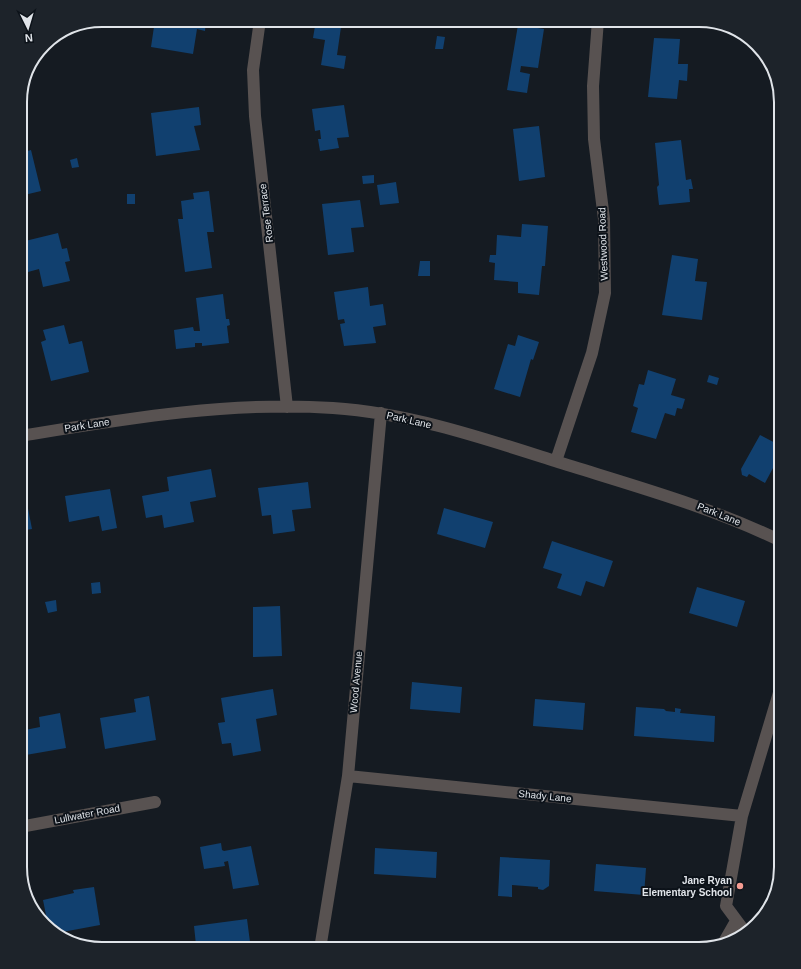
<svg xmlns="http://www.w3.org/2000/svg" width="801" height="969" font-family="Helvetica,sans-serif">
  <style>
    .building { fill: #11406f }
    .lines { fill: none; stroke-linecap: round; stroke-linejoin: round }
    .minor { stroke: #585251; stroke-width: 12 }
    .poi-dot { fill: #f59c92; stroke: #0c1219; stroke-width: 1.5 }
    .labels { text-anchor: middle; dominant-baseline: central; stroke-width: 4; stroke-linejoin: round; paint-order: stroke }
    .street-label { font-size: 10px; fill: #e0e4e9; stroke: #0c1219 }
    .poi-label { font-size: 10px; font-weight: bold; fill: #e0e4e9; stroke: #0c1219; text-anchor: end }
    .rim { fill: none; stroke: #e0e4e9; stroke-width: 2 }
  </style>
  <rect width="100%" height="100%" fill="#151b22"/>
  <path class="building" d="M155 20H206L205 31 197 29 193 54 151 47Z
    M316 20H342L337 55 346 56 344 69 321 65 325 40 313 38Z
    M518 25 544 29 538 68 521 66 520 72 530 74 527 93 507 90Z
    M437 36 445 37 443 49H435Z
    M654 38 680 39 678 64H688L687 81 679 80 677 99 648 97Z
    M344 105 349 137 337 138 339 148 320 151 318 139H321L320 130 315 131 312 109Z
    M199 107 201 125 194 126 200 150 156 156 151 113Z
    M539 126 545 177 519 181 513 129Z
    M681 140 686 180 691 179 693 189H689L690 202 659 205 657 187 659 185 655 143Z
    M31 150 41 191 20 196V153Z
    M77 158 79 167 72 168 70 160Z
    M374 175V183L363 184 362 176Z
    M396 182 399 203 380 205 377 185Z
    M209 191 214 232H207L212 268 185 272 178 219H183L181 201 194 199 193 193Z
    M127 194H135V204H127Z
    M360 200 364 227 351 228 354 252 328 255 322 204Z
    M522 224 548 226 545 266H542L539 295 518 293V282L494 280 495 263 489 262 490 255H496L497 235 521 237Z
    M58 233 62 249 67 248 70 261 65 262 70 281 43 287 39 269 28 272 21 242Z
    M672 255 698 259 695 281 707 282 702 320 662 315Z
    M420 261H430V276H418Z
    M368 287 370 306 383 304 386 325 373 327 376 343 344 346 340 324 345 323 344 319 338 320 334 292Z
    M223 294 226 319H229L230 325 227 326 229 343 202 346V343H195V347L176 349 174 330 193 327 194 331H200L196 298Z
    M64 325 69 344 82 341 89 372 51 381 41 342 46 340 43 330Z
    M518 335 539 342 533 360 531 359 520 397 494 389 508 344 515 346Z
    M648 370 676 379 671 395 685 399 682 409 677 408 675 416 665 413 656 439 631 432 638 408 633 406 639 384 644 385Z
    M709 375 719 378 717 385 707 382Z
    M760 435 781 446V453L765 483 749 474 747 477 742 475 741 469Z
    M211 469 216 497 190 502 194 522 164 528 162 515 146 518 142 496 169 491 167 477Z
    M308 482 311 508 292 510 295 531 273 534 271 515 262 516 258 488Z
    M110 489 117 528 102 531 99 516 69 522 65 496Z
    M26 498 32 529 20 531V499Z
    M444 508 493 522 485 548 437 534Z
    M552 541 613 561 604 587 586 581 581 596 557 588 562 574 543 568Z
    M100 582 101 593 92 594 91 583Z
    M697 587 745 601 737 627 689 613Z
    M56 600 57 611 48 613 45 602Z
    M280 606 282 656 253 657V607Z
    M412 682 462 687 460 713 410 709Z
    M273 689 277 715 256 719 261 751 233 756 231 743 222 744 218 723 225 722 221 698Z
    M149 696 156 740 105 749 100 718 136 712 134 699Z
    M535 699 585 703 583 730 533 726Z
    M636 707 664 709 666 711 675 712V708L681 709 680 713 715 716 714 742 634 736Z
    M60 713 66 748 20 756V731L40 727 39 717Z
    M221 843 222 850 224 851 251 846 259 885 233 889 228 861 224 862 225 866 204 869 200 847Z
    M375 848 437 852 436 878 374 874Z
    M500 857 550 860 549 886 543 890 538 889V887L512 885V897L498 896Z
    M596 864 646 868 644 895 594 891Z
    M94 887 100 925 57 933 48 925 43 900 74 893 73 890Z
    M247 919 250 942 233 944 234 949H207L206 944 196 945 194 926Z"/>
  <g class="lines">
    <path class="minor" d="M260 20 253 70 255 116 287 407
      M20 436C124 419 228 401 333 408 409 413 483 438 555 461 631 485 709 506 781 541
      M556 461 592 353 605 293 604 219 594 139 593 86 598 20
      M348 776 742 816
      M20 827 155 802
      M746 933 726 906 742 816 781 686
      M724 942 736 921
      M320 949 348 776 381 413"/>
  </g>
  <circle class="poi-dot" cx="740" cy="886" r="4"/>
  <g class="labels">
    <g class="street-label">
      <text transform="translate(266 213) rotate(-97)">Rose Terrace</text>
      <text transform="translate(603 244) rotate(-92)">Westwood Road</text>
      <text transform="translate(409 420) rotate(13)">Park Lane</text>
      <text transform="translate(87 425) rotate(-9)">Park Lane</text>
      <text transform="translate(719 514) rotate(22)">Park Lane</text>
      <text transform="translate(356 682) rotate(-85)">Wood Avenue</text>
      <text transform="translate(545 796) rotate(6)">Shady Lane</text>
      <text transform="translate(87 814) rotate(-11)">Lullwater Road</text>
    </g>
    <g class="poi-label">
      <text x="732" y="880">Jane Ryan<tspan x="732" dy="12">Elementary School</tspan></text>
    </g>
  </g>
  <path d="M0 0H801V969H0ZM102 27H699A75 75 0 0 1 774 102V867A75 75 0 0 1 699 942H102A75 75 0 0 1 27 867V102A75 75 0 0 1 102 27Z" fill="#1d232a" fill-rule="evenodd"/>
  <path class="rim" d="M102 27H699A75 75 0 0 1 774 102V867A75 75 0 0 1 699 942H102A75 75 0 0 1 27 867V102A75 75 0 0 1 102 27Z"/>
  <g transform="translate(28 28) rotate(175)" stroke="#0c1219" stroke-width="3" paint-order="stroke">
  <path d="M0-3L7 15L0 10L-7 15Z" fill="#e0e4e9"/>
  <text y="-6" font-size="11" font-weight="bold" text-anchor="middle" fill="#e0e4e9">N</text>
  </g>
</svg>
